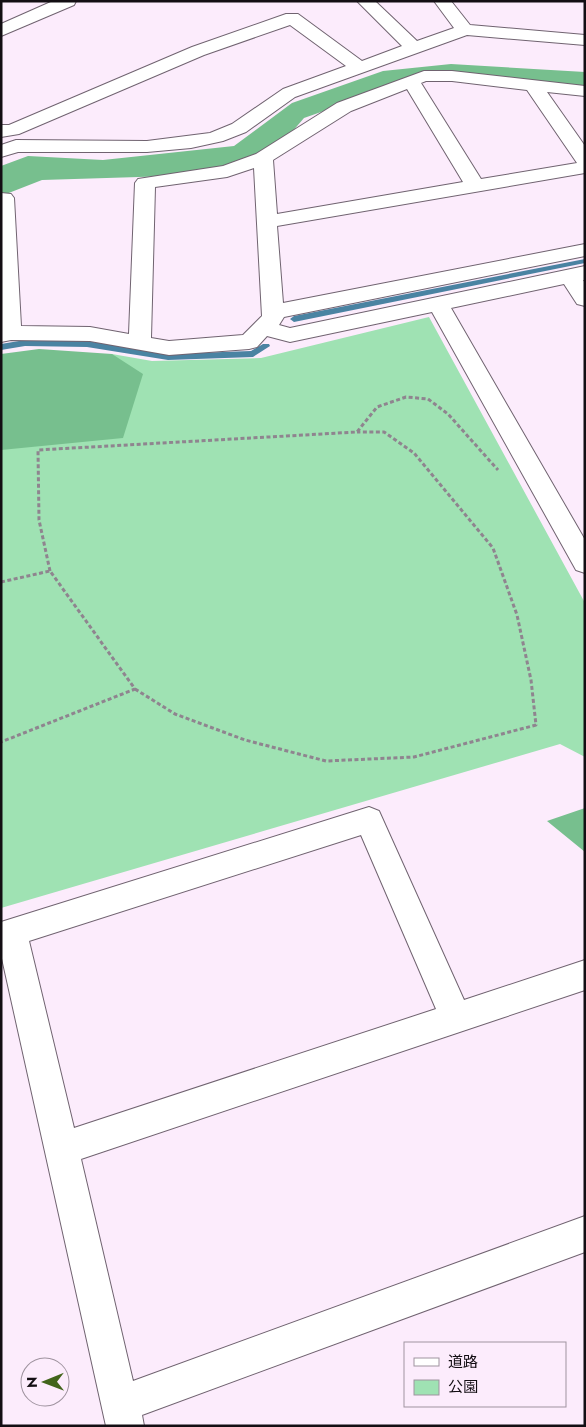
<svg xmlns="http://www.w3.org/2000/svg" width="586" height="1427" font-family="Jost,'Noto Sans JP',sans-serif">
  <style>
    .green { fill: #9fe2b3 }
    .forest { fill: #77bf8e }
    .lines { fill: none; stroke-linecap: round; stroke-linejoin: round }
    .stream { fill: #4a83a2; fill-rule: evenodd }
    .minor-casing { stroke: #706370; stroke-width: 2 }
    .path { stroke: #8f848f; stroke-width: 3; stroke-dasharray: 4 2.5; stroke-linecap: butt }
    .minor { fill: #fff; fill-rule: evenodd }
  </style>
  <rect width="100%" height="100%" fill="#fcecfc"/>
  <path class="green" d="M429 317 585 603V757L560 744 1 908V355L112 354 152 361 261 358Z"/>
  <path class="forest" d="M451 64 585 72V87L467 79 406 82 304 118 266 162 171 176 42 180 1 196V166L28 156 103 160 234 146 292 103 383 71Z
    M39 349 112 354 143 374 123 438 1 450V354Z
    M585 808V852L547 821Z"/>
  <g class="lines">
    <path class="stream" d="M585 259V263L294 322 290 319 294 316Z
      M25 340 87 341 168 354 251 351 263 344H269L270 346 253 357 168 360 87 347 25 346 1 350V344Z"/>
    <defs>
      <path id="minor" d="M53 1H76L74 5 1 36V24Z
        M357 1H375L417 41 454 28 434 1H451L470 25 585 35V45L467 35 295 97 246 132 223 141 191 148 147 152H18L1 157V145L16 140 147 141 210 133 232 124 283 89 346 66 290 25 204 55 19 134 1 137V125H9L192 47 286 14H298L362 61 402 46Z
        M424 71H452L585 86V96L547 92 585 146V173L277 226 283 303 585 244V256L284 317 279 325 290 328 585 266V280H583L585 283V306L577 304 564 284 451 308 585 540V573L576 570 432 312 290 342 267 336 257 347 249 349 169 355 90 341 11 340 1 342V193L11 194 14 198 21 326 90 327 129 334 135 183 138 179 223 166 256 154 337 103ZM426 81H452L527 90 577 163 481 179 421 83ZM407 89 463 182 277 214 273 160 351 111ZM254 168 262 316 243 335 169 341 151 338 155 187 227 177Z
        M369 807 379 811 464 1000 585 960V990L81 1159 133 1381 585 1216V1252L142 1415 144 1426H106L1 954V922ZM361 835 436 1009 74 1128 29 941Z"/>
    </defs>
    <use href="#minor" class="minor-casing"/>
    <path class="path" d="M50 571 39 520 38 450 357 432 377 407 406 397 428 399 448 414 498 470
      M1 582 50 571 135 689 1 742
      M135 689 175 714 245 740 326 761 414 757 536 725 531 680 517 615 493 548 414 453 384 432H357"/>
    <use href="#minor" class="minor"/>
  </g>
  <rect width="586" height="1427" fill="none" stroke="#130e13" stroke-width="5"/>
  <rect x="404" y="1342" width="162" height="65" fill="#fcecfc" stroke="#9f939f"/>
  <rect x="414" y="1358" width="25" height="8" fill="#ffffff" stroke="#9f939f"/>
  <text x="448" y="1367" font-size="15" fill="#130e13">道路</text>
  <rect x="414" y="1380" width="25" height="15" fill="#9fe2b3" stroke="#9f939f"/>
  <text x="448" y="1392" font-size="15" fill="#130e13">公園</text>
  <g transform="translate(45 1382) rotate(269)"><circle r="24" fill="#fcecfc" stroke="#9f939f"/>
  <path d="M0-4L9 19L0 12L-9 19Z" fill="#42641b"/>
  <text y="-8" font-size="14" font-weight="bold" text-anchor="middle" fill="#130e13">N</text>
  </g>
</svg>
